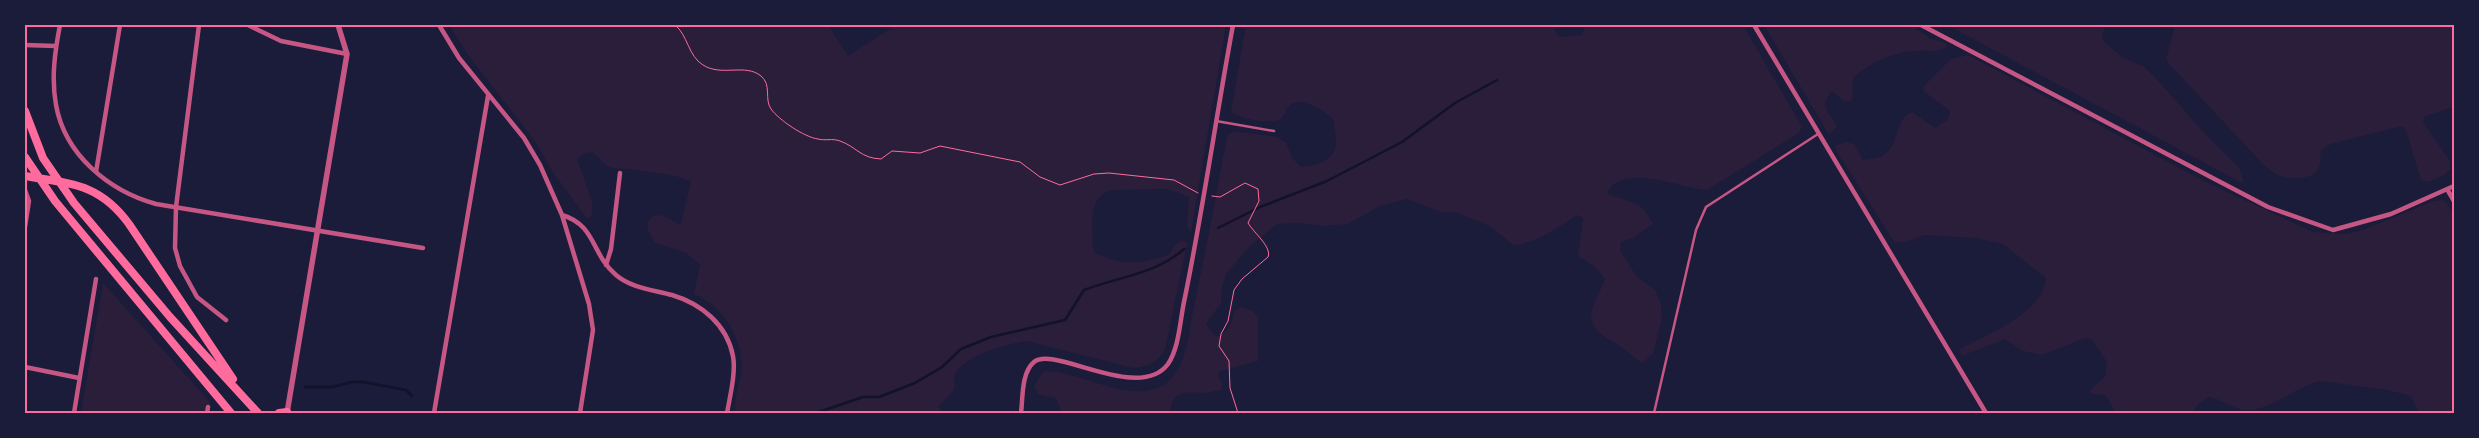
<svg xmlns="http://www.w3.org/2000/svg" width="2479" height="438" font-family="Commissioner,sans-serif">
  <style>
    .green { fill: #2a1e3b }
    .lines { fill: none; stroke-linecap: round; stroke-linejoin: round }
    .stream { stroke: #12122b; stroke-width: 2.5 }
    .path { stroke: #ff6b9d; stroke-width: 1 }
    .service { stroke: #c65784; stroke-width: 2.5 }
    .minor { stroke: #c65784; stroke-width: 4.5 }
    .tertiary { stroke: #c65784; stroke-width: 5.5 }
    .trunk { stroke: #ff6b9d; stroke-width: 8 }
    .neatline { fill: none; stroke: #ff6b9d; stroke-width: 2 }
  </style>
  <rect width="100%" height="100%" fill="#1b1b3a"/>
  <path class="green" d="M449 25H828L848 56 896 25H1226L1191 232 1187 226 1189 197 1168 189 1112 190C1086 198 1093 226 1093 248L1095 253C1123 266 1139 264 1169 255L1174 246 1182 240 1187 243 1165 350C1157 362 1148 367 1133 368L1027 341C1009 343 963 356 955 374 954 378 955 385 954 390L939 406 942 413H736C733 401 739 386 741 374 745 342 724 306 694 294L700 264 686 253 655 243 648 230V222C657 209 667 217 678 224L681 223 691 182C678 173 631 170 613 168 597 166 598 141 577 159L592 201V215L590 218 586 217 554 174 535 141 468 55Z
    M1246 25H1554L1555 31 1560 37 1582 35 1585 25H1743L1802 127 1799 133 1707 190C1681 188 1622 162 1607 193 1627 203 1642 199 1653 224L1633 238 1621 242 1620 250 1637 277 1655 290 1661 304 1662 318 1653 354 1642 363C1634 358 1628 352 1620 346 1608 338 1593 333 1591 316 1590 309 1602 288 1605 279L1595 267 1578 256 1583 218 1577 215C1557 228 1538 243 1513 245L1491 227 1480 222 1455 212H1441L1407 199 1380 206 1348 224 1325 226 1298 223 1277 224 1249 247 1226 274 1221 291V303L1206 324 1216 337C1228 333 1232 324 1234 311L1242 307 1253 311 1258 317V361L1220 371 1218 376 1223 384 1221 390C1214 391 1207 393 1201 393 1182 392 1173 391 1170 413H1062L1056 398 1038 394 1034 387 1043 371C1075 370 1117 397 1150 390 1162 388 1171 381 1177 371 1189 351 1190 324 1195 301 1207 246 1217 191 1227 136L1233 131 1277 137 1286 142 1292 158 1300 166C1315 168 1336 159 1336 143 1336 135 1334 126 1333 119 1323 111 1300 94 1288 107 1284 112 1285 117 1279 120 1271 124 1237 119 1231 111Z
    M1764 25H1911L1931 39 1946 43V47C1934 54 1928 50 1916 51 1893 52 1870 63 1854 77L1852 86 1853 97 1851 101H1844L1832 91 1825 101 1827 111 1837 126 1829 135Z
    M1947 25H2105L2102 37 2104 42 2122 57 2143 66 2154 76 2198 126 2239 168 2244 182 2242 183Z
    M2175 25H2454V107L2425 116 2423 122 2450 161 2451 168 2446 174 2429 182 2421 180 2406 131 2403 127H2398L2331 144 2321 150C2320 157 2322 167 2315 173 2308 180 2284 179 2276 174 2271 171 2267 167 2263 164L2169 64 2166 59Z
    M1968 55 2202 180 2313 232 2345 234 2360 231 2434 201 2444 200 2454 213V413H2419L2411 396 2387 390 2320 381C2297 386 2267 413 2245 410 2232 409 2222 399 2209 397L2199 403 2193 413H2116L2105 395 2092 394 2090 390 2105 377 2107 362 2092 340 2085 338 2042 355 2023 351 2005 339 1962 356 1959 351 1962 348C1990 333 2042 314 2046 278L2003 244 1976 238 1924 235 1909 241 1895 243 1837 152 1835 146 1845 142 1854 144 1863 160C1869 159 1877 159 1882 156 1901 146 1892 121 1912 112L1935 128 1947 120 1950 115 1949 110 1923 91 1924 86 1951 59Z
    M103 283 210 402 207 413H81Z"/>
  <g class="lines">
    <path class="stream" d="M1218 228 1260 207 1327 181 1402 142 1455 103 1497 80
      M305 387H332L352 382H363L406 390 412 396
      M816 413 863 397H879L915 383 942 367 961 349 991 337 1065 320 1084 290C1118 277 1156 274 1184 249"/>
    <path class="path" d="M675 25C688 35 688 56 703 65 722 77 745 63 761 76 772 85 764 99 771 109 779 120 804 137 818 139 826 141 832 138 840 141 857 147 860 158 881 159L892 151 920 153 940 146 1020 162 1040 177 1060 185 1094 174 1109 173 1174 180 1198 193
      M1212 196 1220 197 1245 183 1258 189 1259 201 1248 223C1254 233 1272 247 1268 257L1242 279 1234 290 1228 321 1221 334 1219 346 1229 361 1230 388 1238 413"/>
    <path class="service" d="M1216 121 1274 131
      M1654 413 1696 230 1706 207 1818 134"/>
    <path class="minor" d="M60 25C55 51 51 78 56 105 65 155 109 191 156 204L423 248
      M199 25 176 207 175 248 180 266 197 297 226 320
      M248 25 281 41 347 54
      M439 25 459 58 524 138 540 165 562 215 589 304 593 330 580 413
      M1754 25 1986 413
      M1921 25 2268 207 2333 230 2391 214 2454 186
      M25 45 56 46
      M96 172 120 25
      M2447 189 2454 201
      M25 190 29 201 25 227
      M562 215C596 225 591 254 616 275 631 288 654 290 672 295 702 304 727 325 733 356 736 373 730 396 727 413
      M606 265 611 249 620 173
      M25 367 79 378
      M74 413 96 279
      M207 413 208 407
      M434 413 488 96
      M1021 413C1023 398 1021 373 1034 362 1054 345 1139 403 1168 364 1179 348 1180 321 1184 302 1203 210 1216 117 1233 25"/>
    <path class="tertiary" d="M287 413 347 54 338 25"/>
    <path class="trunk" d="M25 111 43 158 74 203 170 317 258 413
      M25 157 55 201 231 413
      M25 176C71 184 99 183 129 224L233 379
      M279 413 287 412"/>
  </g>
  <rect width="2479" height="438" fill="none" stroke="#1b1b3a" stroke-width="52"/>
  <rect x="26" y="26" width="2427" height="386" class="neatline"/>
</svg>
